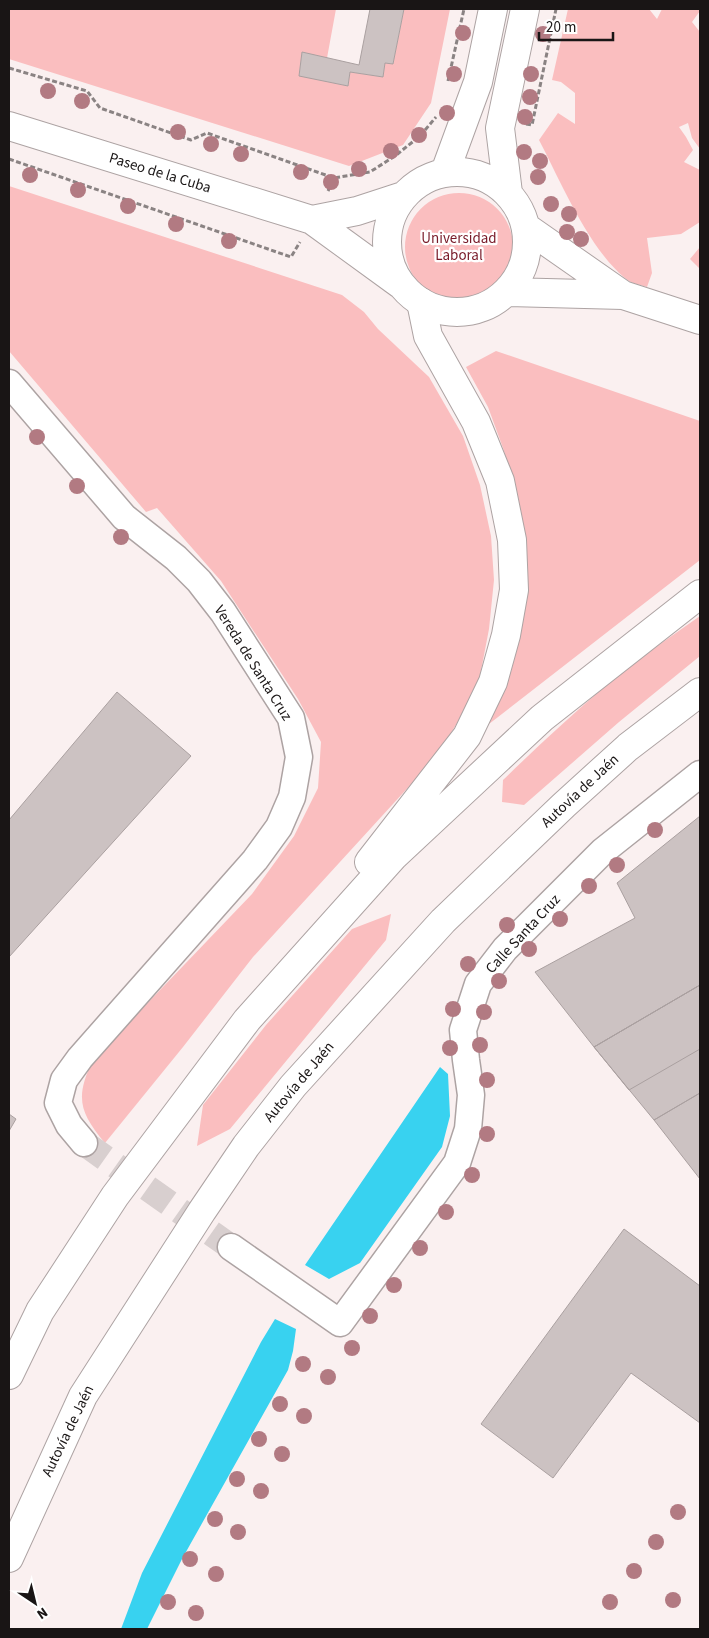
<svg xmlns="http://www.w3.org/2000/svg" width="709" height="1638" font-family="'Source Sans 3',sans-serif">
  <style>
    .green { fill: #fabebf }
    .water { fill: #38d2f0 }
    .building { fill: #ccc2c2; stroke: #aaa0a0 }
    .lines { fill: none; stroke-linecap: round; stroke-linejoin: round }
    .minor-tunnel { stroke: #d8cfcf; stroke-width: 26; stroke-dasharray: 26 13; stroke-linecap: butt }
    .minor-casing { stroke: #ada3a3; stroke-width: 29 }
    .major-casing { stroke: #ada3a3; stroke-width: 30 }
    .highway-casing { stroke: #ada3a3; stroke-width: 30 }
    .path { stroke: #8a8383; stroke-width: 3; stroke-dasharray: 5 2.5; stroke-linecap: butt }
    .minor { stroke: #fff; stroke-width: 26 }
    .major { stroke: #fff; stroke-width: 28 }
    .highway { stroke: #fff; stroke-width: 28 }
    .tree { fill: #b27a82 }
    .labels { text-anchor: middle; dominant-baseline: central; stroke-width: 4.5; stroke-linejoin: round; paint-order: stroke }
    .street-label { font-size: 15px; fill: #191515; stroke: #fff }
    .park-label { font-size: 15px; fill: #781a28; stroke: #fff }
  </style>
  <rect width="100%" height="100%" fill="#faf0f0"/>
  <path class="green" d="M9 9H336L327 58 302 53 299 75 348 86 350 72 383 77 385 63 393 64 404 9H450L431 103 403 145 349 166 9 59Z
    M568 9H649L657 19 662 9H700V11L692 22 700 32V149L692 138 688 123 679 127 686 137 693 150 684 162 700 170V222L681 234 647 238 652 273 647 287C642 285 634 284 629 281 591 254 561 182 539 140L558 113 575 124V93L561 82 552 80Z
    M9 186 342 295 364 312 378 329 429 377 463 436 480 485 491 536 494 580 489 629 480 676 464 712 444 744 414 781 253 957 183 1047 105 1143C79 1112 75 1097 93 1060L252 894 294 836 318 788 321 742 298 699 221 581 157 508 146 512 9 351Z
    M405 247a54 54 0 1 1 108 0a54 54 0 1 1-108 0Z
    M700 247V269L690 259Z
    M496 351 700 421V560L489 724 511 672 520 634 526 585V545L518 497 503 448 488 407 466 367Z
    M700 616V656L619 722 524 805 502 802 503 780C535 749 568 718 602 689 633 663 667 639 700 616Z
    M391 914 386 940 230 1129 197 1146 203 1105 266 1025 352 929Z"/>
  <path class="water" d="M440 1067 448 1074 450 1116 442 1147 360 1263 329 1279 305 1265Z
    M275 1319 296 1329 293 1351 288 1370 182 1559 147 1629H121L142 1573 261 1342Z"/>
  <path class="building" d="M370 9H404L393 64 385 63 383 77 350 72 348 86 299 76 302 52 359 65Z
    M117 692 191 756 9 957V820Z
    M700 816V985L594 1047 535 972 635 918 617 883Z
    M700 985V1093L654 1120 594 1047Z
    M700 985V1049L629 1090 594 1047Z
    M700 1093V1179L654 1120Z
    M9 1114 16 1119 9 1131Z
    M624 1229 700 1286V1423L631 1373 553 1478 481 1424Z"/>
  <g class="lines">
    <path class="minor-tunnel" d="M84 1143 231 1247"/>
    <defs>
      <path id="minor" d="M9 383 124 517 176 558 199 581 223 612 291 718 299 757 292 797 279 827 255 860 80 1058 64 1080 58 1103 69 1125 84 1143
        M231 1247 340 1323 457 1163 468 1129 471 1095 466 1060 463 1030 478 984 505 949 603 851 700 774"/>
      <path id="major" d="M9 126 312 220 400 284
        M387 242a70 70 0 1 1 140 0a70 70 0 1 1-140 0Z
        M445 172 478 82 493 9
        M508 193 500 128 525 9
        M312 220 357 211 403 196
        M527 228 623 295
        M507 292 623 295 700 320"/>
      <path id="highway" d="M369 862 467 736 493 682 506 635 514 590 512 540 500 481 476 422 428 336 421 302
        M9 1375 40 1311 115 1196 247 1020 394 856 542 718 700 594
        M9 1558 83 1396 202 1211 246 1146 293 1086 443 921 564 805 628 747 700 692"/>
    </defs>
    <use href="#minor" class="minor-casing"/>
    <use href="#major" class="major-casing"/>
    <use href="#highway" class="highway-casing"/>
    <path class="path" d="M9 68 87 91 100 108 191 140 207 133 334 178 370 172 395 156 420 136 436 117
      M448 81 464 9
      M526 124 532 125 556 9
      M9 159 291 257 300 242
      M328 191 334 178"/>
    <use href="#minor" class="minor"/>
    <use href="#major" class="major"/>
    <use href="#highway" class="highway"/>
  </g>
  <g class="tree">
    <circle cx="463" cy="33" r="8"/>
    <circle cx="543" cy="34" r="8"/>
    <circle cx="454" cy="74" r="8"/>
    <circle cx="531" cy="74" r="8"/>
    <circle cx="48" cy="91" r="8"/>
    <circle cx="530" cy="97" r="8"/>
    <circle cx="82" cy="101" r="8"/>
    <circle cx="447" cy="113" r="8"/>
    <circle cx="525" cy="117" r="8"/>
    <circle cx="178" cy="132" r="8"/>
    <circle cx="419" cy="135" r="8"/>
    <circle cx="211" cy="144" r="8"/>
    <circle cx="391" cy="151" r="8"/>
    <circle cx="524" cy="152" r="8"/>
    <circle cx="241" cy="154" r="8"/>
    <circle cx="540" cy="161" r="8"/>
    <circle cx="359" cy="169" r="8"/>
    <circle cx="301" cy="172" r="8"/>
    <circle cx="30" cy="175" r="8"/>
    <circle cx="538" cy="177" r="8"/>
    <circle cx="331" cy="182" r="8"/>
    <circle cx="78" cy="190" r="8"/>
    <circle cx="551" cy="204" r="8"/>
    <circle cx="128" cy="206" r="8"/>
    <circle cx="569" cy="214" r="8"/>
    <circle cx="176" cy="224" r="8"/>
    <circle cx="567" cy="232" r="8"/>
    <circle cx="581" cy="239" r="8"/>
    <circle cx="229" cy="241" r="8"/>
    <circle cx="37" cy="437" r="8"/>
    <circle cx="77" cy="486" r="8"/>
    <circle cx="121" cy="537" r="8"/>
    <circle cx="655" cy="830" r="8"/>
    <circle cx="617" cy="865" r="8"/>
    <circle cx="589" cy="886" r="8"/>
    <circle cx="560" cy="919" r="8"/>
    <circle cx="507" cy="925" r="8"/>
    <circle cx="529" cy="949" r="8"/>
    <circle cx="468" cy="964" r="8"/>
    <circle cx="499" cy="981" r="8"/>
    <circle cx="453" cy="1009" r="8"/>
    <circle cx="484" cy="1012" r="8"/>
    <circle cx="480" cy="1045" r="8"/>
    <circle cx="450" cy="1048" r="8"/>
    <circle cx="487" cy="1080" r="8"/>
    <circle cx="487" cy="1134" r="8"/>
    <circle cx="472" cy="1175" r="8"/>
    <circle cx="446" cy="1212" r="8"/>
    <circle cx="420" cy="1248" r="8"/>
    <circle cx="394" cy="1285" r="8"/>
    <circle cx="370" cy="1316" r="8"/>
    <circle cx="352" cy="1348" r="8"/>
    <circle cx="303" cy="1364" r="8"/>
    <circle cx="328" cy="1377" r="8"/>
    <circle cx="280" cy="1404" r="8"/>
    <circle cx="304" cy="1416" r="8"/>
    <circle cx="259" cy="1439" r="8"/>
    <circle cx="282" cy="1454" r="8"/>
    <circle cx="237" cy="1479" r="8"/>
    <circle cx="261" cy="1491" r="8"/>
    <circle cx="678" cy="1512" r="8"/>
    <circle cx="215" cy="1519" r="8"/>
    <circle cx="238" cy="1532" r="8"/>
    <circle cx="656" cy="1542" r="8"/>
    <circle cx="190" cy="1559" r="8"/>
    <circle cx="634" cy="1571" r="8"/>
    <circle cx="216" cy="1574" r="8"/>
    <circle cx="673" cy="1600" r="8"/>
    <circle cx="168" cy="1602" r="8"/>
    <circle cx="610" cy="1602" r="8"/>
    <circle cx="196" cy="1613" r="8"/>
  </g>
  <g class="labels">
    <g class="street-label">
      <text transform="translate(160 173) rotate(17)">Paseo de la Cuba</text>
      <text transform="translate(253 663) rotate(58)">Vereda de Santa Cruz</text>
      <text transform="translate(580 791) rotate(-43)">Autovía de Jaén</text>
      <text transform="translate(523 934) rotate(-47)">Calle Santa Cruz</text>
      <text transform="translate(299 1082) rotate(-50)">Autovía de Jaén</text>
      <text transform="translate(68 1431) rotate(-64)">Autovía de Jaén</text>
    </g>
    <g class="park-label">
      <text x="459" y="238">Universidad<tspan x="459" dy="17">Laboral</tspan></text>
    </g>
  </g>
  <rect width="709" height="1638" fill="none" stroke="#191515" stroke-width="20"/>
  <g transform="translate(35 1603) rotate(145)" stroke="#ffffff" stroke-width="4" paint-order="stroke">
  <path d="M0-4L9 19L0 12L-9 19Z" fill="#191515"/>
  <text y="-8" font-size="14" font-weight="bold" text-anchor="middle" fill="#191515">N</text>
  </g>
  <path d="M539 32v8h74v-8" fill="none" stroke="#191515" stroke-width="2.5"/>
  <text x="546" y="32" font-size="15" fill="#191515" stroke="#ffffff" stroke-width="4" paint-order="stroke">20 m</text>
</svg>
